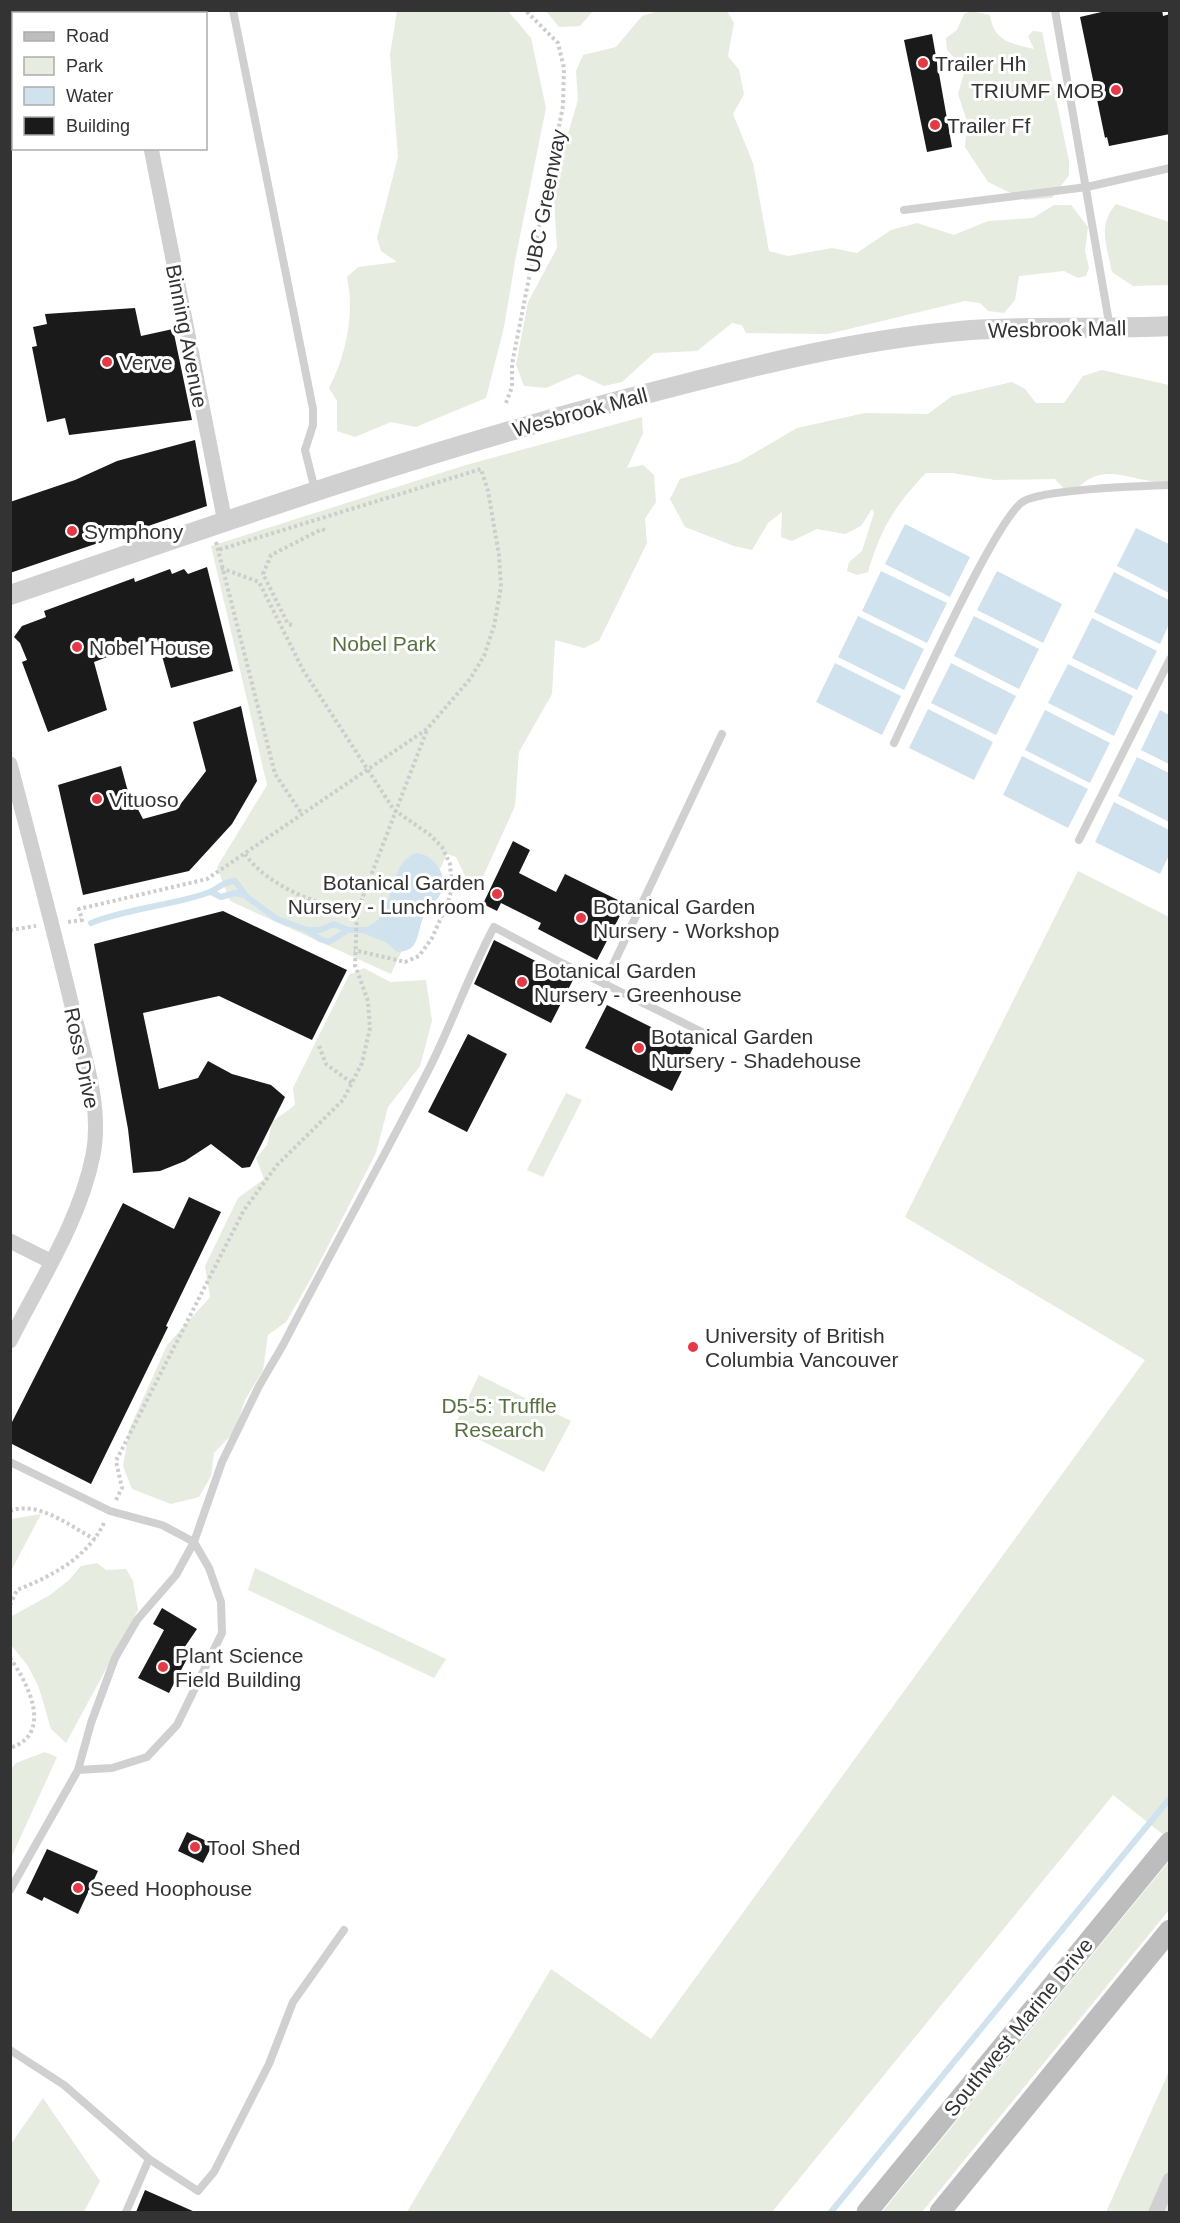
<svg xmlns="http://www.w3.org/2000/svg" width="1180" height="2223" font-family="Helvetica,sans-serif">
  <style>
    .green { fill: #e6ecdf }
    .water { fill: #cfe2ee }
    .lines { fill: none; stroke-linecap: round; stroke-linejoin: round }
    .stream { stroke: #cfe2ee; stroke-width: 6 }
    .building { fill: #1a1a1a }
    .path { stroke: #cdcdcd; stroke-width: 4; stroke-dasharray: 3 3; stroke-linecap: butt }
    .service { stroke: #d0d0d0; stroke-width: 8 }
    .minor { stroke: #d0d0d0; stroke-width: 15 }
    .tertiary { stroke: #d0d0d0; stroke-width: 20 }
    .secondary { stroke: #bdbdbd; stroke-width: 21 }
    .poi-dot { fill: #e63946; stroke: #fff; stroke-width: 2 }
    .labels { text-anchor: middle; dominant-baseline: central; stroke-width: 6; stroke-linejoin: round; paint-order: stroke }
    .poi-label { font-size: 21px; fill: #333; stroke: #fff; text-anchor: start }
    .street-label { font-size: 21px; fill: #333; stroke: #fff }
    .park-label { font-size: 21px; fill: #56703f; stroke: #fff }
  </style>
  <rect width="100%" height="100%" fill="#fff"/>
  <path class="green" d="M397 11H508L531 38 546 108 516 256 504 327 486 398 416 427 391 422 355 437 337 431V401L329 388C346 356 355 313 347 277L358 267 397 262 381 251 377 238 398 157 390 55Z
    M546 11H593L580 26 559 27Z
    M658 11H727L734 23 728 56 739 70 744 94 733 114 753 163 769 251 788 256 832 248 857 253 891 230 917 223 954 235 988 221 1033 218 1054 205H1071L1088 227 1085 251 1089 268 1086 276 1078 278 1064 271 1019 276 1015 300 1004 313 988 311 980 303 965 301 828 334 746 333 742 325 732 323 697 351 654 353 622 382 604 386 578 374 546 388 524 386 516 365 528 302 557 248 553 184 578 100 576 71 583 55 616 47 642 16Z
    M971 11 990 15C994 42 1011 43 1034 49L1028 36 1033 31 1042 32 1069 161V175L1052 198 1025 200 988 182 965 147 967 121 958 94 965 70 947 50 946 38 957 30 964 14Z
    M1116 204 1169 222V285L1133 286 1112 272C1107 246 1097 226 1116 204Z
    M1102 370 1169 385V481C1136 486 1105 457 1076 490H1065L1055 479 995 480 952 473H926C895 505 880 530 868 572L857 575 847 571 849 562 862 551 874 513 872 509 861 526 845 534 817 529 792 541 781 537 782 512 768 523 752 550 734 546 685 527 670 499 680 479 739 462 797 428 865 413 928 414 952 396 1012 382 1025 389 1036 403H1064L1083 376Z
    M642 417 643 433 627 468 643 465 654 475 656 502 645 519 647 543 599 641 584 648 555 640 552 694 519 752 515 806 482 879 467 880 456 857 447 854 391 974 230 901 217 867 267 785 211 546 466 465Z
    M1078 871 1169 917V1839L1113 1795 772 2212H407L551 1969 651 2039 1145 1360 905 1217Z
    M364 968 390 982 426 980 432 1021 420 1066 388 1107 376 1153 313 1275 286 1322 268 1335 263 1370 245 1400 235 1431 214 1453 211 1476 199 1497 171 1504 132 1489 123 1466 129 1430 167 1345 210 1297 205 1266 238 1198 264 1179 256 1158 267 1145 272 1122 295 1105 293 1088 349 975Z
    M566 1093 582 1100 543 1177 527 1170Z
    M479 1375 571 1421 544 1472 454 1427Z
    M41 1514 11 1571V1519Z
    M97 1563 106 1570 126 1569 133 1581 138 1610 66 1743 51 1729 39 1688 28 1666 11 1645 12 1616 50 1595 69 1580 81 1566Z
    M255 1568 446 1659 434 1678 248 1590Z
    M45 1752 57 1757 11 1858V1769L16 1763Z
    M1169 1861V1910L922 2212H882Z
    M1169 2068V2212H1106L1167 2076Z
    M43 2098 100 2181 84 2212H11V2144Z"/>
  <path class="water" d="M905 524 970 557 950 597 885 564Z
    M1136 528 1169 544V593L1117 566Z
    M881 571 947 603 927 643 862 611Z
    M997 571 1062 604 1043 643 977 610Z
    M1114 572 1169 600V624L1160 644 1094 612Z
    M858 616 924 649 904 690 838 657Z
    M974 616 1039 649 1019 689 954 656Z
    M1092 618 1157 651 1137 690 1072 658Z
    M835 663 901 696 882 735 816 702Z
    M951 663 1016 696 996 735 931 703Z
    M1068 664 1133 696 1114 736 1048 703Z
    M928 709 993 742 974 780 909 748Z
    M1045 710 1110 743 1090 783 1025 750Z
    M1160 710 1169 715V764L1141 750Z
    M1022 756 1088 789 1068 828 1003 795Z
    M1137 757 1169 773V822L1118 796Z
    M1114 802 1169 830V855L1160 874 1095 842Z
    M416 853C433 854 448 874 442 891 438 900 431 906 425 914 416 929 422 952 397 952L387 943 363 933V928C398 921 384 865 416 853Z"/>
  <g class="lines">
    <path class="stream" d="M10 115H14
      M211 892 221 897 235 893 245 895
      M91 923C129 908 171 906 210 892 219 888 224 881 235 881L247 897 277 919 307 930H320L334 924 348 930H363
      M308 931 320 939 329 942 348 930
      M831 2212 1170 1798"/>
  </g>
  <path class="building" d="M1110 10H1162L1163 16 1170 14V134L1109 146 1107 137 1105 138 1080 17Z
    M932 34 952 147 927 152 904 40Z
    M135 308 141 336 173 329 192 420 69 435 65 418 47 422 32 347 37 346 33 327 47 324 45 314Z
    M195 440 207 506 10 573V502L75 480 117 461Z
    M207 567 233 671 171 688 157 638 94 662 107 710 48 732 22 662 27 660 20 643 14 637 22 626 46 617 44 611 134 578 135 582 170 569 172 574 184 569 188 574Z
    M241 706 257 781 232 824 189 871 83 895 58 785 121 766 127 788 143 819 176 810 206 771 193 722Z
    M513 841 530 850 519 873 556 892 565 874 626 904 597 960 538 929 541 923 501 903 497 911 483 904Z
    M223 911 347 970 312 1040 219 996 143 1013 159 1089 198 1078 208 1061 232 1074 271 1085 285 1097 250 1167 242 1168 211 1144 185 1161 160 1171 133 1173 128 1129 94 944Z
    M494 940 573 980 551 1023 474 984Z
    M607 1005 693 1048 672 1091 585 1048Z
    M468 1034 507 1054 467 1132 428 1112Z
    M189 1197 221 1212 166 1326 168 1327 91 1484 10 1443V1426L123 1203 174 1229Z
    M162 1608 197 1629 184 1648 189 1655 169 1693 138 1678 164 1630 153 1624Z
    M187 1832 213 1844 203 1863 178 1851Z
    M47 1849 98 1871 78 1914 44 1897 42 1901 26 1893Z
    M145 2190 195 2212H136Z"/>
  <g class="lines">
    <path class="path" d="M10 100 14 99
      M10 127H14
      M506 403 512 387V364L563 106 564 68 558 43 525 10
      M216 542 275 774 302 814
      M221 568 259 582 303 670 394 810 429 834 442 847 450 864 452 888 448 902 432 938 419 956 405 962 354 950
      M292 625 288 624 263 574 271 555 322 529 326 531
      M245 854C267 886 319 906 357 912
      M68 922 82 920 79 909 207 879 427 729 470 679 484 656 494 626 501 587 499 555 488 491 481 469 218 550
      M10 930 36 926
      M319 1046 326 1064 352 1083
      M116 1500 122 1488 116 1461 244 1210 277 1165 343 1100 362 1063 370 1028 368 1001 355 965 357 912 427 730
      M10 1511C39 1500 71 1527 96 1540
      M10 1605 17 1590C52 1576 87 1558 104 1523
      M10 1658C28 1683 54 1734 10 1748"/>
    <path class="service" d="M233 10 313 409V425L305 450 315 490
      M1055 10 1110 328
      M904 210 1087 187 1170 168
      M894 743C912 705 997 515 1024 501 1047 489 1140 486 1170 485
      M1079 840 1170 659
      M604 984 722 734
      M10 1462 110 1511 162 1525 194 1542 209 1568 221 1602 222 1633 177 1725 147 1757 112 1768 78 1770
      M10 1890 78 1770 91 1723 115 1658 137 1620 176 1575 194 1542 222 1462 259 1386 283 1345C331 1252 382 1161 430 1067 453 1021 470 972 494 927L556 960 718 1040
      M10 2050 64 2085 149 2159 198 2191 214 2172 269 2064 293 2002 344 1930
      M126 2212 149 2159"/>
    <path class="minor" d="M125 10V14
      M151 148 225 522
      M10 764C31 844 52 923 71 1002 82 1050 103 1105 93 1155 80 1221 40 1281 10 1341
      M10 1241 50 1261
      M1156 2212 1170 2180"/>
    <path class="tertiary" d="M10 595C223 522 435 447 653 392 753 366 855 340 959 331 1029 325 1100 330 1170 326"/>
    <path class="secondary" d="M867 2212 1170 1842
      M940 2212 1170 1930"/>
  </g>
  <g class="poi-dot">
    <circle cx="923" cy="63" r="6"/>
    <circle cx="1116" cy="90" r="6"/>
    <circle cx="935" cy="125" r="6"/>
    <circle cx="107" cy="362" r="6"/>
    <circle cx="72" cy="531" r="6"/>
    <circle cx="77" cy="647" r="6"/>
    <circle cx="97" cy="799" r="6"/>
    <circle cx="497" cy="894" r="6"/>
    <circle cx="581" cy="918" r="6"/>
    <circle cx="522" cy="982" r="6"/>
    <circle cx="639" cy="1048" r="6"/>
    <circle cx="693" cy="1347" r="6"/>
    <circle cx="163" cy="1667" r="6"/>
    <circle cx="195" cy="1847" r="6"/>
    <circle cx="78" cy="1888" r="6"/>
  </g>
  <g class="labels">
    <g class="poi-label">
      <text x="935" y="63">Trailer Hh</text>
      <text x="1104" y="90" text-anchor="end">TRIUMF MOB</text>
      <text x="947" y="125">Trailer Ff</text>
      <text x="119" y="362">Verve</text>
      <text x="84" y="531">Symphony</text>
      <text x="89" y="647">Nobel House</text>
      <text x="109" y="799">Vituoso</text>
      <text x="485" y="882" text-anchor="end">Botanical Garden<tspan x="485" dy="24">Nursery - Lunchroom</tspan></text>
      <text x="593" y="906">Botanical Garden<tspan x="593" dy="24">Nursery - Workshop</tspan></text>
      <text x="534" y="970">Botanical Garden<tspan x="534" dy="24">Nursery - Greenhouse</tspan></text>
      <text x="651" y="1036">Botanical Garden<tspan x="651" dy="24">Nursery - Shadehouse</tspan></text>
      <text x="705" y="1335">University of British<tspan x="705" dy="24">Columbia Vancouver</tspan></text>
      <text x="175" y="1655">Plant Science<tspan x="175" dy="24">Field Building</tspan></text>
      <text x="207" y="1847">Tool Shed</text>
      <text x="90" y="1888">Seed Hoophouse</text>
    </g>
    <g class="street-label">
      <text transform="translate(545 201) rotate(-79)">UBC Greenway</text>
      <text transform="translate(1057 329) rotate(-1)">Wesbrook Mall</text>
      <text transform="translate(187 336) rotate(79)">Binning Avenue</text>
      <text transform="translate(580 412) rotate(-15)">Wesbrook Mall</text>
      <text transform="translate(82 1058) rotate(78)">Ross Drive</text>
      <text transform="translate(1018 2027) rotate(-51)">Southwest Marine Drive</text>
    </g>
    <g class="park-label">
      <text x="384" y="643">Nobel Park</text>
      <text x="499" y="1405">D5-5: Truffle<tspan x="499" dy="24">Research</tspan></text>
    </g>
  </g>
  <rect width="1180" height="2223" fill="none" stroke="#333333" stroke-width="24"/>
  <rect x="12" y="12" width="195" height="138" fill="#ffffff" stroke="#adadad" stroke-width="1.5"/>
  <rect x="24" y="32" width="30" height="9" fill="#bdbdbd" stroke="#adadad" stroke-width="1.5"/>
  <text x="66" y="42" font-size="18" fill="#333333">Road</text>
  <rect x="24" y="57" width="30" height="18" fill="#e6ecdf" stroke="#adadad" stroke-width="1.5"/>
  <text x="66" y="72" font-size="18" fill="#333333">Park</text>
  <rect x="24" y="87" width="30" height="18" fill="#cfe2ee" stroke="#adadad" stroke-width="1.5"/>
  <text x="66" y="102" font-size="18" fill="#333333">Water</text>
  <rect x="24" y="117" width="30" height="18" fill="#1a1a1a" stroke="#adadad" stroke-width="1.5"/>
  <text x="66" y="132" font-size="18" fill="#333333">Building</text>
</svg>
